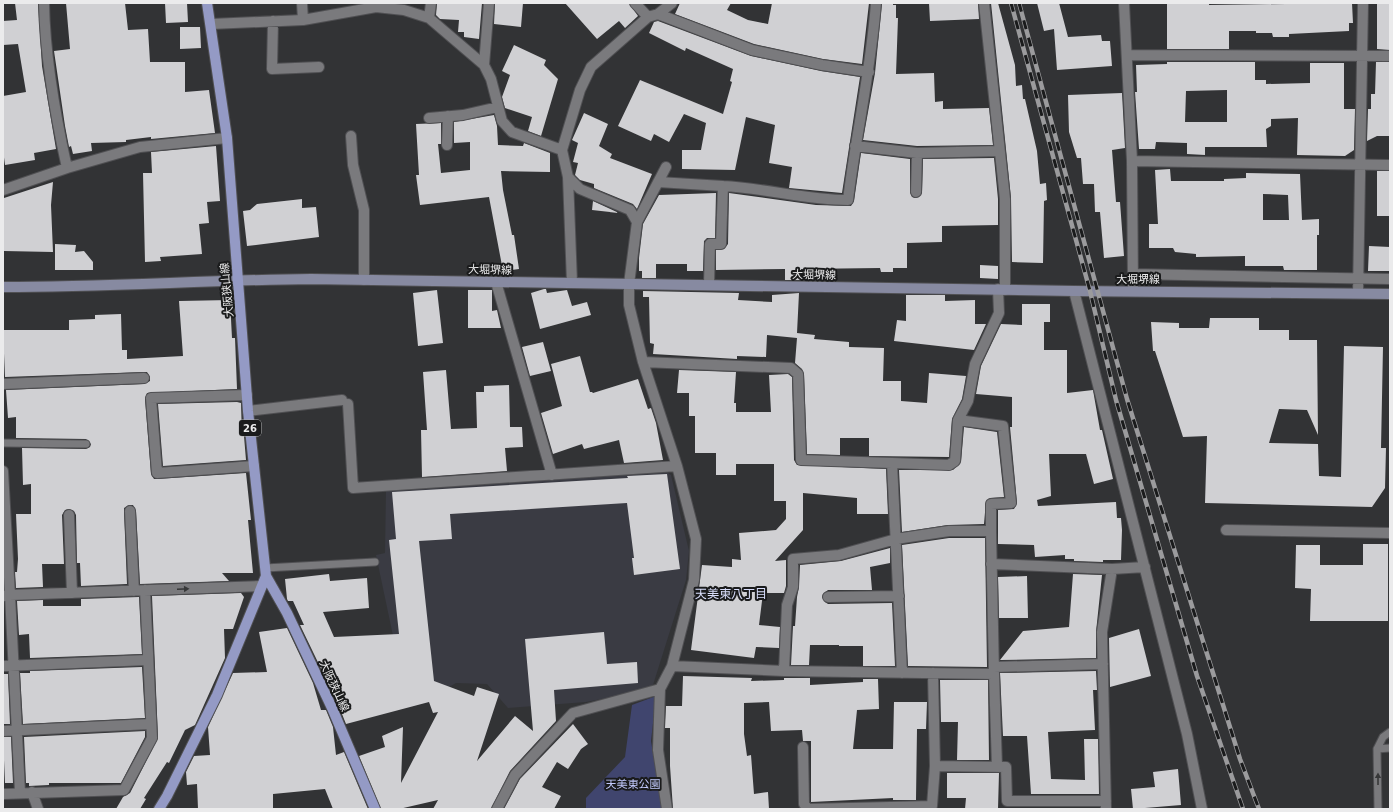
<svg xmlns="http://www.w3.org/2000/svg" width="1393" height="812" font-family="'DejaVu Sans','Noto Sans JP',sans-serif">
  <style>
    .built { fill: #3a3b43 }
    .green { fill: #40456e }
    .building { fill: #d0d0d3; fill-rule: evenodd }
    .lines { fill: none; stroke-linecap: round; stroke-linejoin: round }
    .lane-casing { stroke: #505053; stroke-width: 9 }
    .street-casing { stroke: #505053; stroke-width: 12 }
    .secondary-casing { stroke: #505053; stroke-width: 12 }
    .primary-casing { stroke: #505053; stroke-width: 12 }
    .lane { stroke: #7a7a7d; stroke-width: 7 }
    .street { stroke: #7a7a7d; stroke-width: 10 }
    .secondary { stroke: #878aa1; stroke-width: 10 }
    .primary { stroke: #949ac5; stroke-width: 10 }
    .rail-casing { stroke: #9b9b9d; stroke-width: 4.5 }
    .rail { stroke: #1a1b1c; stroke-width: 3; stroke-dasharray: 9; stroke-linecap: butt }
    .oneway { fill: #373839 }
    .labels { text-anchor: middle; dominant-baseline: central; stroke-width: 4; stroke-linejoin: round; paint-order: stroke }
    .shield { fill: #1a1b1c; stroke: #acadae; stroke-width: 1 }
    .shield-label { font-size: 10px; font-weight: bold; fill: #ebebec }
    .street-label { font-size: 11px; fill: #ebebec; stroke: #1a1b1c }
    .park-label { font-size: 11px; fill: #c2cafc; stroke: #1a1b1c }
    .neighbourhood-label { font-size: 12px; fill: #d9defb; stroke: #1a1b1c }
  </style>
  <rect width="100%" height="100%" fill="#323335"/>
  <path class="built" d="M664 470 671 475 689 551 686 580 653 685 633 693 586 702 508 708 487 684 456 683 437 694 396 650 376 555 385 553 386 490Z"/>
  <path class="green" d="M656 696 651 741 662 809H586V798L625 757 632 705Z"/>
  <path class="building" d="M15 3H38L42 66 56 149 34 153 35 160 5 165 3 150V96L26 92 18 44 3 45V21L17 20Z
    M66 3H125L128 30 148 29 150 62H185V92L209 90 215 133 151 139V137L126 140V142L91 143 92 151 73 154 71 146 69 147 65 126 54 51 70 49Z
    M165 3H187L188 22 166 23Z
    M437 3H482L479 39 464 37V32H458L459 20 440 19 436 15Z
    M495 3H523L521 27 494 24Z
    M565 3H629L638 16 625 28 619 21 597 39Z
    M680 3H731L727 10 748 20 768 24 772 3H869L862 64 823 59 754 44 675 14Z
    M882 3H893V5H896V18H898L896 74 934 73 935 102 943 101V109L989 108 993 145 917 146 863 140 875 73Z
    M929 3H978L979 19 930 21Z
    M991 3H998L1015 65 1016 86 1022 85 1023 99H1025L1037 151 1040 184 1046 183 1047 200 1044 201 1043 263 1012 262 1011 198Z
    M1037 3H1059L1068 37 1101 35 1102 41H1110L1112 66 1057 70 1054 29 1044 31Z
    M1167 3H1209V5L1352 3 1353 23H1349V31L1289 34V37H1273L1272 33H1256V31H1229V49H1167Z
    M1377 3H1390V50L1377 49Z
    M658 21 751 56 821 71 860 77 842 193 789 188 792 167 769 163 775 125 746 117 735 170 682 169V150H701L706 123 684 114 669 142 654 134 651 141 618 126 640 80 723 114 732 82 730 81 733 69 686 48 685 51 649 33 654 22Z
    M180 27H200L201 48 180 49Z
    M514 45 546 60 544 65 558 79 541 136 528 131 532 117 505 108 502 97 510 75 502 71Z
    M1167 62H1255V80H1266V84L1310 83V63H1344V109H1355L1354 150 1345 156 1297 155 1298 118 1271 119V126L1266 129 1267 147H1205V155L1187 154V143L1156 142 1155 149H1139L1135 92H1137L1136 65 1167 64ZM1227 90V122H1185L1186 91Z
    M1376 62H1390V136H1377L1367 141 1368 109H1371V94H1375Z
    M1122 93 1125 148 1112 150 1116 202H1120L1124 256 1104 258 1100 212H1095L1094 184H1083L1081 158H1077L1069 132 1068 95Z
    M584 113 608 124 599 146 612 154 610 158 652 174 637 209 633 204 594 188V184L580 180 575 175 578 163 573 162 578 143 572 140Z
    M494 115 497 126 498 145 523 146 524 143 550 153V172L501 171 503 190 512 235H514L519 269 503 271 489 197 420 205 416 175H419L416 124 441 123V144H438L441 173 470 170V142L454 143V122Z
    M216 146 220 201 207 202 209 223 199 224 202 254 160 257 161 261 145 262 143 173H152L151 152Z
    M861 153 910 159V192L912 197 915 198 919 197 922 193 923 159 994 158 998 199V225L942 226V242L907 243V268H893V272H881L880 268 801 269 800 280H785V269L716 270V250L724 249 728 244 729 193 816 205 851 206 854 201Z
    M1170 169 1171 181H1224V179L1246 178V173L1300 174 1302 220 1319 219V235H1317V270H1284L1283 266H1245V256L1196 257V254L1175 252 1173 248H1149V224H1158L1155 170ZM1263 194 1288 195 1289 220H1263Z
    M1377 171H1390V216H1377Z
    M53 182 51 205 53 252 4 251V198Z
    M716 193 715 238H707L704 241 703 271H687V264H656V278H642V271H639V258L643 224 659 195Z
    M302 199V208L316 207 319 237 247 246 243 211 250 210 257 204Z
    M593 201 619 213 592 210Z
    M55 244 76 245 75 252 84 251 93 262V270H55Z
    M1369 246 1390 247V271H1368Z
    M980 265 998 266V279L980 278Z
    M544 289H546L547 293 567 290 572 306 587 302 591 315 540 329 531 293Z
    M437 290 443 343 418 346 413 293Z
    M468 290H492V311L497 310 501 328H468Z
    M643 291 739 293 738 300 772 302V295L799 293 797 333 815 335 814 339 849 342V347L884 348 883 381H901V401L927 403 929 373 966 376 962 399 952 419 949 457 869 456V438H840V455L807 454 804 374 802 369 795 363 797 338 767 335 766 357 737 356V359L653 354 654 344 650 343 649 297H643Z
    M906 295H945V301L975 300V324H986L974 350 894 341 897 320 906 321Z
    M230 300 232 338H235L237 389 147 393 145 399 151 474 154 479H157L246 473 251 520H248L253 573H222L229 581 140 584 136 511 133 505H129L124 508V511L127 584 81 586 80 563H77L76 515 74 511 69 509 65 510 62 515 64 564H42L43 587 16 588 15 572H17L18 559 16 514H31V484L23 485 22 448 86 449 90 447 91 444 86 439 16 438V417L8 418 6 390 144 384 150 381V377L147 372H144L5 377 3 330H69V320L95 319V315L121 314 122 350H127V359L183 356 179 301Z
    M1022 304H1050V322H1044V350H1067V393L1093 390 1100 430H1102L1113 479 1094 484 1086 454H1049L1051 496 1037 500 1038 506 1116 502 1117 518H1121L1122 530 1121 560H1103V562L1074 561V559H1065V555L1035 557 1034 545 998 544V510L1014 509 1017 503 1010 427H1012V397L976 394 981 366 1001 324 1022 325Z
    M1210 318H1259V330H1289V340H1317L1318 435 1307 410 1279 409 1269 443 1318 444 1319 476 1341 477 1344 346 1383 347 1381 448H1386L1385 488 1372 507 1205 503 1207 436 1183 437 1155 351H1153L1151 322 1179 323V328H1209Z
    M543 342 551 371 530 376 522 347Z
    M580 356 590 392H592L593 393 638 379 648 409 651 408 656 423 663 460 624 463 619 440 584 449 582 444 553 454 541 413 562 406 551 364Z
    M446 370 451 429 477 428 476 392H484V386L509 385 510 427H522L523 447 505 448 507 471 422 477 421 430H427L423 372Z
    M679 370 736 372 734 403H736V412H771L769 375 788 374 792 377 794 460 797 465 886 469 888 514H857V498L803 493V530L775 561 786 560V586L784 593H763L759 625 780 627 779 648 756 647 754 658 691 650 702 565 732 567V559L741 560 739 533 776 530 786 519V501H774V464H736V475H716V453H695V416H689V393H677Z
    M237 402 241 403 242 436H244L246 460 163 466 158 404Z
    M964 427 997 432 1004 497 990 498 986 501 984 524 948 525 902 532 899 470H953L961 462Z
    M667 474 680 569 634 575 632 558H634L627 503 450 514 452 539 419 541 434 681 474 696 477 687 499 694 477 761 515 716 533 731 525 639 604 632 607 664 637 662 638 683 554 690 556 721 510 771 491 809H433L438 800 399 809H381L359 756 385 747 382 736 403 727 401 783 438 712 433 713 429 702 346 724 340 709H345L338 676 326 679 300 625H304L293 601H288L287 599 285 579 329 574 330 581 367 578 369 608 323 612 334 637 399 634 389 540 396 539 392 492 628 478 627 476Z
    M949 538H985L987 667 908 666 902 545Z
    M1363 544H1388V621H1310L1311 589 1295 588 1296 545H1320V565H1363Z
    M890 548V563L870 567 872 590H828L823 594 822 597 825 602 828 604 892 603 895 666H863V646H839V645H810L809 665H791L793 626H795L797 597 799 587 800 565 841 561Z
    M1073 574 1102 575 1096 632V658L1000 660 1023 631 1069 627Z
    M1027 576 1028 618H999L998 577Z
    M241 593 244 597 233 629H224L225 658 195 725 185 730 169 763 167 762 144 798 146 799 140 809H116L123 797 130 793 158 738 152 596Z
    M139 597 142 654 30 658 29 634 19 635 17 601 43 600V606H81V599Z
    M287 628 313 683 321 710H326L333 727 336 755 344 752 368 809H333L325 789 273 794V809H198L197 784 187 785 186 772 194 756 210 755 208 727 233 673 267 672 259 632Z
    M1139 629 1151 676 1110 687 1109 638Z
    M142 667 145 718 23 724 20 673H30V671Z
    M1096 671 1097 690H1093L1095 730 1048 732 1051 779 1085 780 1084 739H1098L1099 794H1031L1027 736H1003L1000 673Z
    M3 674H8L10 724H3Z
    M683 676 752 678 751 681 784 680V678H810V685L863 682V679H878L879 709 857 710 853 749H893L894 702H927L926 729H917L916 800H893V798L811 802V741H803L802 730 771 731 769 702 744 703V734L747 756 751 755 754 794 768 792 769 809H673L670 766V728H665L666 706H682Z
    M940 680H988L989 760H957L958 722H941Z
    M573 724 588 744 581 749 568 769 557 762 542 787 561 796 554 809H504L520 779Z
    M145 731V737L121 783H49V785L29 786V783H26L24 737Z
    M3 737H11L13 783H5Z
    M1178 769 1181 805 1133 809 1131 789 1155 787 1153 772Z
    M947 773H999L998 809H965L966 798H947Z
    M1031 808H1095L1096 809H1031Z"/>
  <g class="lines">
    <defs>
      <path id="lane" d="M3 443 86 444
        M265 568 375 562
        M1377 749 1390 748
        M1378 809 1377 749 1383 737 1390 732"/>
      <path id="street" d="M44 3C45 58 55 114 67 168
        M302 3 303 20
        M635 3 648 17
        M984 3 1005 199V290
        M1124 3 1132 161 1133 291
        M658 14 752 50 822 65 869 72
        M429 18 431 3
        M273 21 272 69 319 67
        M211 24 303 20 376 7 404 10 429 18 484 65 491 79 502 121 512 132 562 150
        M1127 55 1390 56
        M484 65 489 3
        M429 118 463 115 498 107
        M351 136 353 165 364 210V280
        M447 145 448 116
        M855 146 917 153 999 151
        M1132 161 1390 165
        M568 177 572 283
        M658 182 723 186
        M3 190 67 168 140 147 227 138
        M916 192 917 153
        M637 222 666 167
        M1133 274 1390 279
        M496 282 552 475
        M709 285 710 244H721L723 186C765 188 806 200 848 200 856 134 871 70 876 3
        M1074 291 1187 734 1202 809
        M1358 293 1363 3
        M643 362 791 368 798 374 801 460 892 463 902 673
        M3 384 144 378
        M247 395 151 398 157 473 254 466
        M348 404 353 488 677 466
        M248 411 342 400
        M958 420 1003 426 1011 503 991 504V531
        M892 463 949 465 955 461 958 420 968 401 975 364 999 313 998 289
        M3 471 10 595 3 596
        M130 511 134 591
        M69 515 72 593
        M1226 530 1390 533
        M991 564 1112 569 1145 567
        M828 597 899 596
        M3 666 148 660
        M672 666 784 671 994 674 991 531H949L896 539 839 555 793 559V587L787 605 784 671
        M994 667 1103 664
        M994 674 997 767
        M3 731 151 724
        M803 747 804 804 808 809 932 806 935 766 933 673
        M935 766 1006 767 1007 801H1106
        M20 792 10 595 261 586
        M32 792 38 809
        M3 794 124 790 152 738 145 590
        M497 809 515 775 573 713 660 689
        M667 809 658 750 660 689 672 666 694 580 696 539 677 466 643 362 629 305V284L637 222 630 210 580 189 568 177 562 150 580 90 591 67 648 17 658 14 672 3
        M1106 809 1102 632 1112 569"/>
      <path id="secondary" d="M3 287C106 287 209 280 311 279L1074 291 1390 294"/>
      <path id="primary" d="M207 3 227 138 248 411 266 576 287 613 332 708 375 809
        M159 809 167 796 217 695 266 576"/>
    </defs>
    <use href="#lane" class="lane-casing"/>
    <use href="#street" class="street-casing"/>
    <use href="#secondary" class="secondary-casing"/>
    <use href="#primary" class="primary-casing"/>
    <use href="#lane" class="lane"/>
    <use href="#street" class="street"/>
    <use href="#secondary" class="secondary"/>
    <use href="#primary" class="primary"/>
    <defs>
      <path id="rail" d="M1011 3 1090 291 1116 400 1197 676 1243 809
        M1019 3 1127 399 1240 759 1259 809"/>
    </defs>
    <use href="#rail" class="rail-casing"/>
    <use href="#rail" class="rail"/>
  </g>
  <defs><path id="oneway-solid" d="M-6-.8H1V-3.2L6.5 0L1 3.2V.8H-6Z"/></defs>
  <g class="oneway">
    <use href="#oneway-solid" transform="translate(183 589) rotate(-2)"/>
    <use href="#oneway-solid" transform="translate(1378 779) rotate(-90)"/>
  </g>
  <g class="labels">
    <rect class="shield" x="239" y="420" width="22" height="16" rx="3"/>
    <g class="shield-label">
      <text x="250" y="428">26</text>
    </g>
    <g class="street-label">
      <text transform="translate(490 270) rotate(1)">大堀堺線</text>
      <text transform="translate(814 275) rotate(1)">大堀堺線</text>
      <text x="1138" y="279">大堀堺線</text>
      <text transform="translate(227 290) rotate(-95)">大阪狭山線</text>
      <text transform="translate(334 686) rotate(65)">大阪狭山線</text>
    </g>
    <g class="park-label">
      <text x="633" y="784">天美東公園</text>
    </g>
    <g class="neighbourhood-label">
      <text x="731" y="594">天美東八丁目</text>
    </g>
  </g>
  <rect width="1393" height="812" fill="none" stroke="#ebebec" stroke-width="8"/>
</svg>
